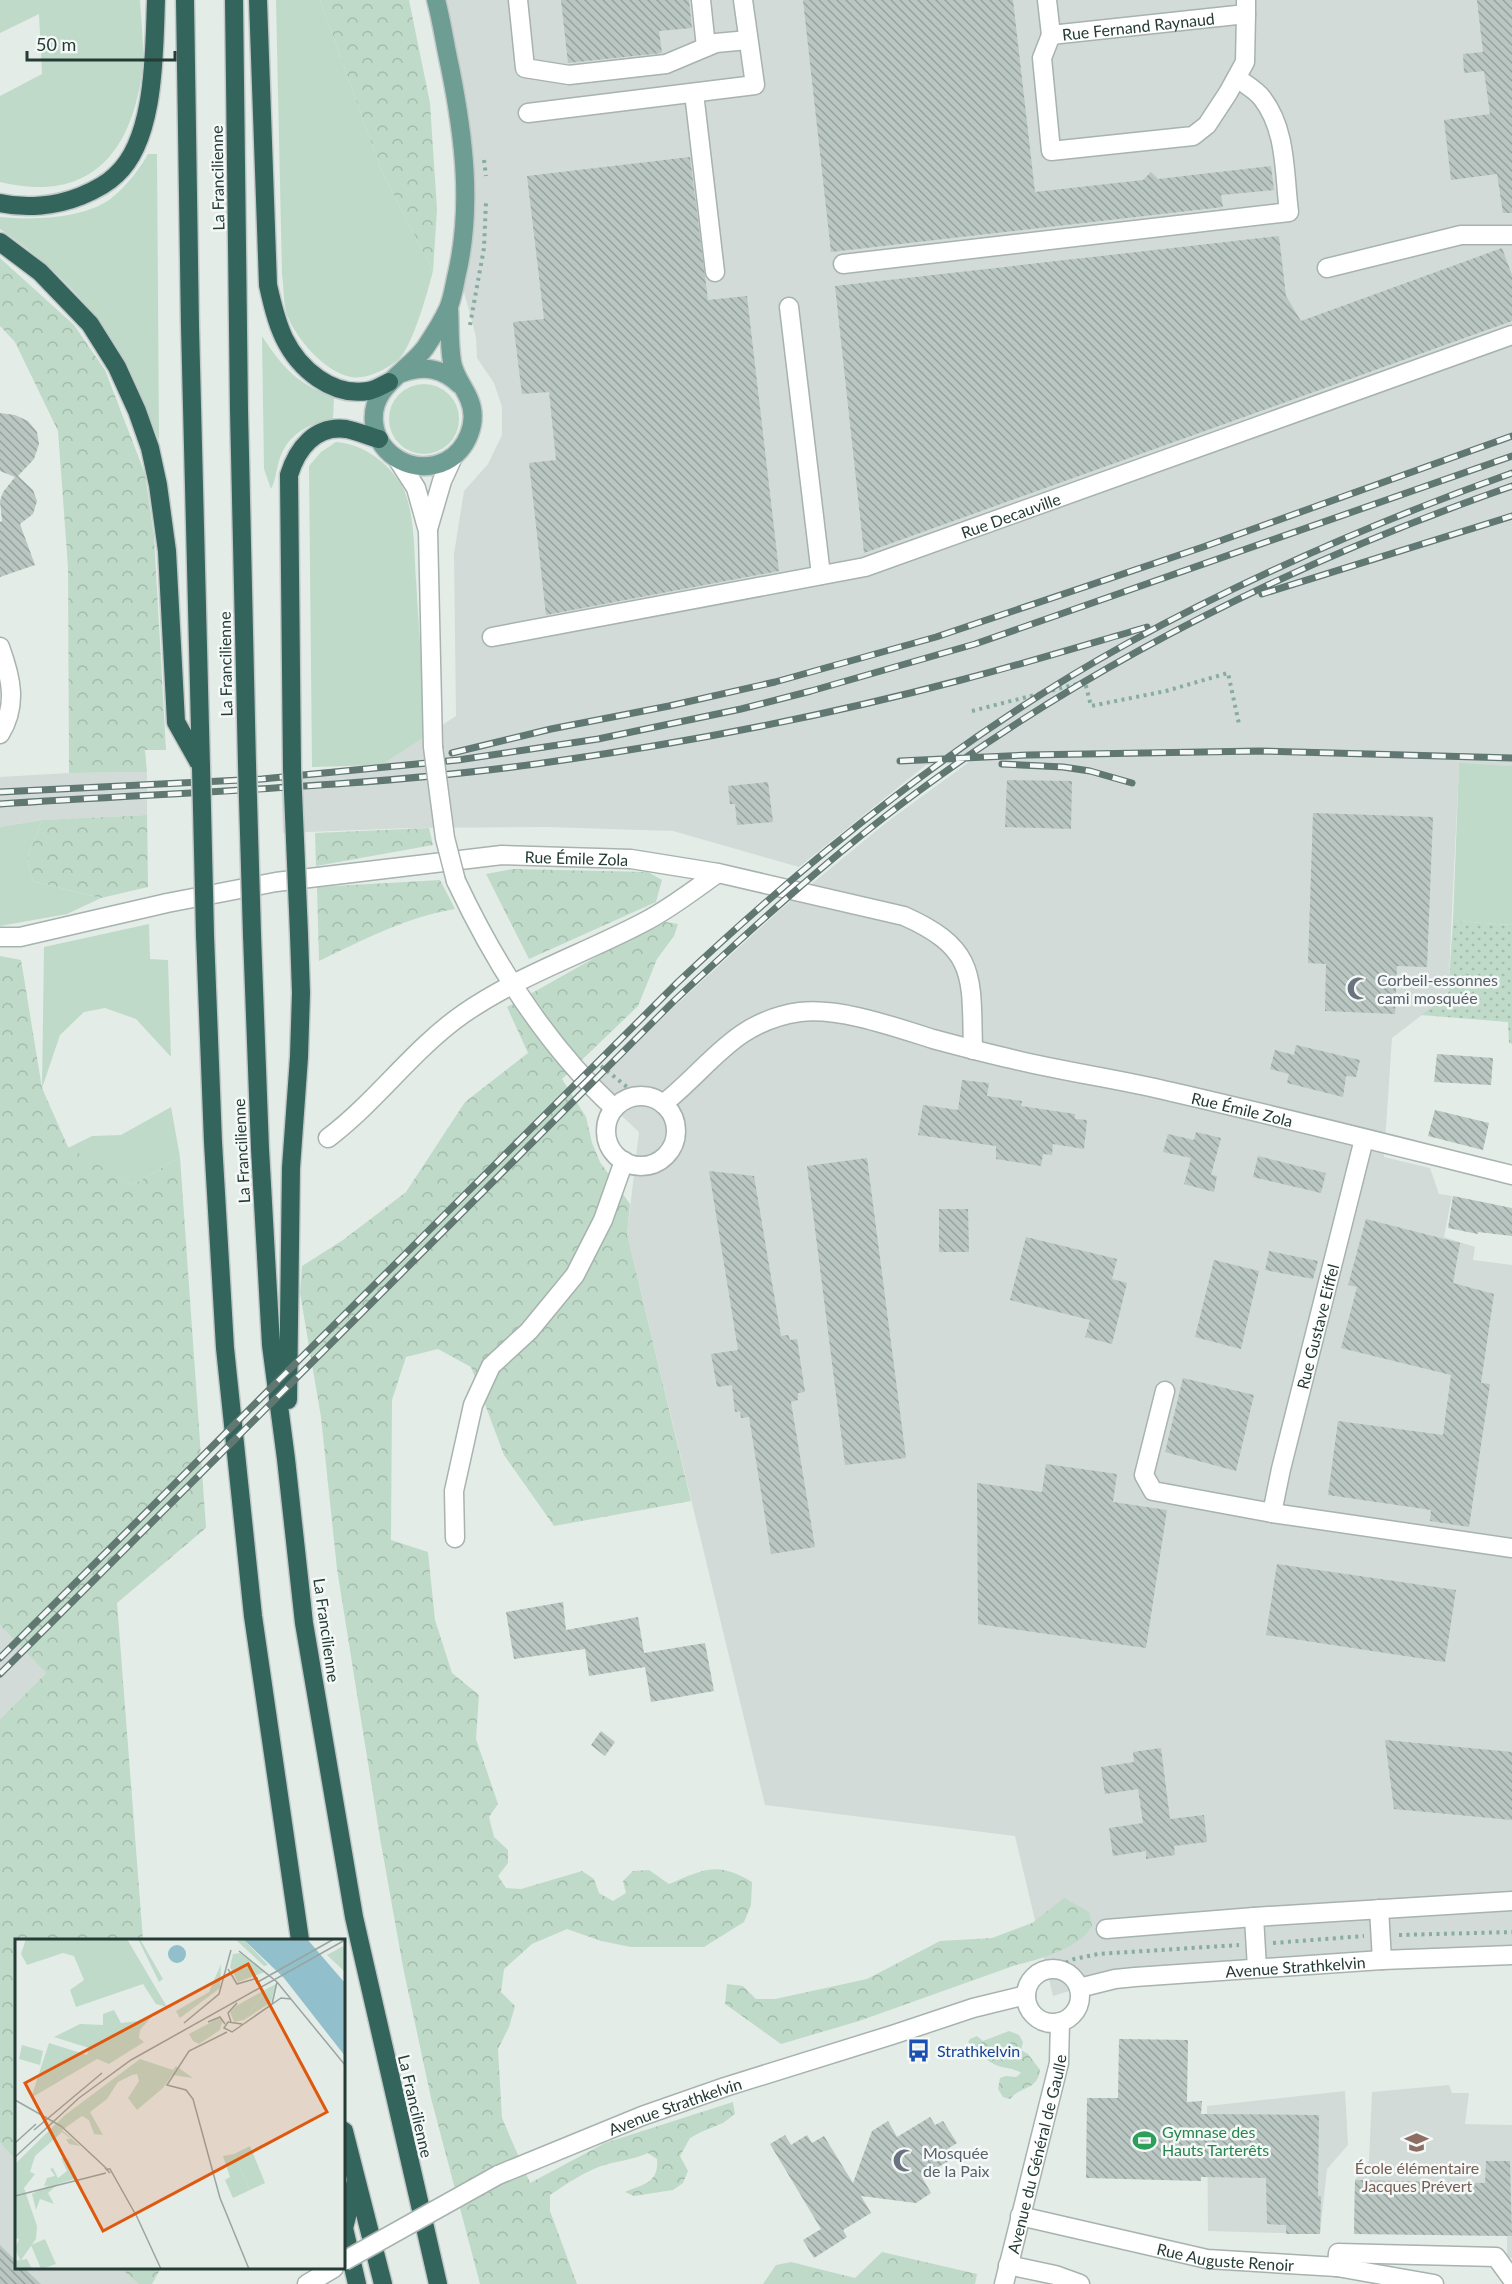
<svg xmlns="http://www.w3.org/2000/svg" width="1512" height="2284" font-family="Lato,sans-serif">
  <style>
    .built { fill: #d2dbd8 }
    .grass { fill: #bfdac8 }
    .forest { fill: url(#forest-crowns) }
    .garden { fill: url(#garden-dots) }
    .building { fill: url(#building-back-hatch) }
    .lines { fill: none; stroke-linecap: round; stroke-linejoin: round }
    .minor-casing { stroke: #a7b3af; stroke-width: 21 }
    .major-casing { stroke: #c2c8c7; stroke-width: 21 }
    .highway-casing { stroke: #c2c8c7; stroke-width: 21 }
    .path { stroke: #87aca2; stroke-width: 4; stroke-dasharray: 3 4.5; stroke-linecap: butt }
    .minor { stroke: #fff; stroke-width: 18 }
    .major { stroke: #6d9d93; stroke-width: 18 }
    .highway { stroke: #34655d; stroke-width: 18 }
    .rail-casing { stroke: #607772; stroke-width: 7 }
    .rail { stroke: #f4f8f6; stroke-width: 4.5; stroke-dasharray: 14; stroke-linecap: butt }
    .minor-bridge-casing { stroke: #a7b3af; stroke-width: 21; stroke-linecap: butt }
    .highway-bridge-casing { stroke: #c2c8c7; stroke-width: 21; stroke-linecap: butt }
    .minor-bridge { stroke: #fff; stroke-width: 18 }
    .highway-bridge { stroke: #34655d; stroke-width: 18 }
    .labels { text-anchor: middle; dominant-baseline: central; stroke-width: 5; stroke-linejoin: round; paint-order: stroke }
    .street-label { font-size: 16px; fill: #253b36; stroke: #f4f8f6 }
    .worship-label { font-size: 16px; fill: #5b616d; stroke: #f4f8f6; text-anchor: start }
    .transit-label { font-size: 16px; fill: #164399; stroke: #f4f8f6; text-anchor: start }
    .leisure-label { font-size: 16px; fill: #27864d; stroke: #f4f8f6; text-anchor: start }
    .education-label { font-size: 16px; fill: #785e54; stroke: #f4f8f6 }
    .inset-road { fill: none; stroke: #98a5a1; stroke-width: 1.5 }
    .view { fill: #de580e; fill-opacity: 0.15; stroke: #de580e; stroke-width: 3 }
    .inset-edge { fill: none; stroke: #253b36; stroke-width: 3 }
  </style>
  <defs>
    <pattern id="forest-crowns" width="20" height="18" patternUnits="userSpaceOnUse" patternTransform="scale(1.5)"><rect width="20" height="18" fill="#bfdac8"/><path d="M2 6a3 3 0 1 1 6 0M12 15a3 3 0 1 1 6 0" fill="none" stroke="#a4bcac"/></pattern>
    <pattern id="garden-dots" width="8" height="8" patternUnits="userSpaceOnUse" patternTransform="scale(1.5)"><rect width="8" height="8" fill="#bfdac8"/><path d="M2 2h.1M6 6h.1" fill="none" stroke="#a4bcac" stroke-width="1.8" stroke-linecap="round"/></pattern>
    <pattern id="building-back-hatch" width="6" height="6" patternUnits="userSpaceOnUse" patternTransform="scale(1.5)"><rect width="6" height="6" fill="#b9c6c2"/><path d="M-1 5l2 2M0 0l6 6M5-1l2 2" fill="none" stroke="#96a29e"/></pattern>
  </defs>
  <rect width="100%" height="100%" fill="#e4ece8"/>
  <path class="built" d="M438 0H1512V766L1459 764 1448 995 1392 1038 1384 1157 1430 1168 1439 1194 1452 1196 1444 1237 1475 1247 1473 1260 1512 1265V1955L1079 1988 1053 1996 1015 1836 765 1805 627 1234 639 1132 592 1088 677 1004 781 909 887 822 969 762 926 765 799 867 673 831 547 827 411 828 283 833 281 773 381 765 456 716 454 554 464 491 488 464 502 435V407L494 383 477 358 476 337 458 270 465 226Z
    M147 772V815L42 820 0 827V777L69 773Z
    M0 1625 46 1673 0 1719Z
    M1449 2085 1452 2093H1469L1465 2124 1512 2125V2258H1507V2236L1354 2233 1355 2180 1369 2161 1372 2092Z
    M1345 2091 1348 2145 1327 2169 1320 2234 1208 2231 1207 2106Z
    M0 2143 16 2160V2268H121L138 2284H0Z"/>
  <path class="grass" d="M0 0H140C141 23 145 50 142 73 130 157 87 203 0 182V96L42 74 39 14 0 33Z
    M276 0H320L382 172 433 271C428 291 412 348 398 360 387 369 366 380 351 377 325 372 297 340 287 315 283 304 284 287 282 274Z
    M148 154H157L159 440C149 416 140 391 128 367 100 312 51 263 0 229V217C32 220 81 219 109 200 123 190 140 169 148 154Z
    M262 336C282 367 298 385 334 397L333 419C308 424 287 434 279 461 276 471 276 479 271 489L264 469Z
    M389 419a35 35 0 1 1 70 0a35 35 0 1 1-70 0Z
    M336 442C363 444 388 462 402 486 415 510 414 553 416 580 419 632 423 684 426 736L381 765 312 767 309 466 321 452Z
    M1459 763 1512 766V925L1453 921Z
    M42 820 27 859 33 881 101 898 67 914 0 926V827Z
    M149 924 150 959 168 960 171 1057 136 1019 105 1008 84 1012 60 1035 42 1088 44 947Z
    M171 1107 180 1157 133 1185 68 1148 92 1136 121 1135Z"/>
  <path class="forest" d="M320 0H409L430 103 437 209 433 271 382 172Z
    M0 258 74 325 105 370 145 474 154 536 166 750H145L147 772 69 773 68 567 58 431 15 342 0 326Z
    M147 815 148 887 101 898 33 881 27 859 42 820Z
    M429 828 433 845 316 866 315 833Z
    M512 869 648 872 662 880 656 902 529 959 486 874Z
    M440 880 455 909C406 917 363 940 319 961L317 887Z
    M660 921 678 924 674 936 657 959 638 1006 562 1079 586 1117 592 1143 600 1162 630 1204 627 1234 691 1501 554 1526 504 1455 471 1367 438 1349 406 1357 392 1400 391 1540 428 1552 435 1620 452 1673 479 1695 476 1739 498 1804 489 1817 494 1837 508 1850V1863L498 1876 506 1888 521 1889 582 1871 594 1879 599 1893 613 1901 626 1893 623 1881 633 1871 649 1870 669 1884C705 1869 717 1861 752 1882L751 1905 744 1922 704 1947H631L601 1941 567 1929 532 1944 504 1969 501 1992 515 2006 509 2027 498 2049 502 2118 530 2183 605 2143 733 2102 735 2114 723 2123 701 2132 690 2138 680 2156 688 2171 683 2183 673 2190 634 2196 625 2192C644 2184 659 2183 657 2159L648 2153C633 2160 617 2161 601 2166 583 2173 566 2184 550 2195V2211L577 2284H480L431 2098 403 1967 380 1838 337 1569 321 1417 300 1293 302 1266 343 1240 406 1192 465 1102 528 1053 507 1007Z
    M0 956 21 960 42 1088 68 1147 133 1185 180 1157 206 1528 117 1603 143 1940H16V2160L0 2143V1719L46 1673 0 1625Z
    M1064 1898 1089 1912 1092 1926C1081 1947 1039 1960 1016 1965L859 2021 781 2044 725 2004 727 1984 743 1986 756 1999H775L867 1979 940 1941 992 1938 1032 1923Z
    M1009 2031 1019 2035 1023 2042 1021 2050 1028 2054 1040 2070C1037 2091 1022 2085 1010 2099L1003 2097 998 2089 1000 2078 1006 2076 1016 2077 1021 2073C1013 2067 1003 2069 994 2064 983 2059 977 2049 968 2042L970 2039 977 2036 983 2041Z
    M882 2252 977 2274 975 2284H763L776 2265 791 2262 855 2278Z
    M121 2268H161L152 2284H138Z"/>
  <path class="garden" d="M1453 921 1512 925V1044L1509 1043 1508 1022 1421 1015 1448 995Z"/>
  <path class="building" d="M561 0H689L692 28 659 31 662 53 568 63Z
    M803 0H1013L1035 192 1143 180 1151 172 1158 179 1271 166 1274 190 1221 195 1223 207 831 252Z
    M1477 0H1512V213H1503L1497 174 1451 180 1444 120 1490 114 1484 71 1464 73 1463 54 1483 52Z
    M690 157 708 300 747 296 779 571 546 615 529 463 556 460 549 392 522 394 513 322 544 319 527 176Z
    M1279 236 1286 296 1301 321 1502 248 1512 275V321L864 553 835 286Z
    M0 413 15 415 28 421 37 432 39 444 34 459 18 476 33 490 37 501 33 514 20 524 35 565 0 577V522L2 521 0 501 3 492 15 477 0 471Z
    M1007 780 1072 781 1071 829 1005 827Z
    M768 782 773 822 737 825 735 804H730L728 786Z
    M1313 813 1433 817 1427 967 1397 966 1395 1014 1325 1011 1326 964 1308 963Z
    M1296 1045 1360 1060 1356 1077 1346 1076 1343 1097 1287 1083 1289 1074 1270 1069 1275 1050 1294 1055Z
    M1437 1054 1493 1058 1491 1085 1434 1082Z
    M962 1080 989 1083 987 1096 1022 1101 1021 1106 1075 1114V1119L1087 1120 1084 1149 1053 1144 1052 1155 1043 1154 1041 1166 996 1159V1146L918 1135 923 1105 958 1110Z
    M1435 1110 1489 1123 1483 1150 1428 1136Z
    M1196 1132 1221 1138 1211 1175 1217 1176 1214 1192 1184 1184 1191 1158 1163 1152 1168 1134 1194 1140Z
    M1258 1156 1326 1173 1321 1193 1253 1177Z
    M867 1158 906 1458 845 1465 807 1166Z
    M709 1171 754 1176 781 1336 788 1335 790 1340 797 1339 805 1392 798 1393V1400L791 1402 815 1547 771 1554 749 1417 741 1418 740 1411 735 1412 732 1385 717 1387 711 1354 738 1350Z
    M1453 1196 1512 1208V1236L1478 1232V1234L1448 1228Z
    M939 1209H968L969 1252H939Z
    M1366 1219 1460 1243 1453 1283 1494 1294 1481 1383 1490 1384 1469 1527 1430 1521 1431 1510 1328 1495 1338 1421 1443 1435 1451 1375 1341 1348 1357 1287 1348 1285Z
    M1026 1237 1117 1259 1112 1279 1127 1283 1112 1344 1085 1337 1090 1320 1010 1300Z
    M1269 1251 1318 1261 1313 1279 1265 1270Z
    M1214 1260 1259 1271 1241 1349 1195 1337Z
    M1183 1378 1254 1395 1236 1471 1165 1452Z
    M1046 1464 1117 1474 1113 1502 1167 1510 1146 1648 978 1624 977 1483 1042 1492Z
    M1277 1564 1456 1590 1445 1662 1266 1635Z
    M563 1602 566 1630 638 1617 644 1653 705 1643 714 1691 651 1702 645 1667 589 1676 585 1649 514 1659 506 1612Z
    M601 1731 615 1742 605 1756 591 1745Z
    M1385 1740 1512 1752V1820L1394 1809Z
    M1161 1748 1170 1819 1204 1815 1207 1842 1174 1846 1175 1855 1146 1859V1851L1113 1856 1109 1828 1143 1823 1138 1789 1105 1794 1101 1767 1134 1762 1133 1752Z
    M1119 2039 1188 2040 1187 2102 1202 2101 1201 2114 1319 2115 1318 2196H1321L1320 2234H1286V2225L1267 2224 1266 2178 1201 2177V2181L1086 2178 1087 2098H1118Z
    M930 2117 935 2125 943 2121 957 2143 949 2148 955 2157 922 2177 931 2193 916 2203 861 2196 871 2213 843 2230 847 2237 814 2258 803 2240 821 2229 770 2144 785 2135 791 2145 807 2135 812 2143 824 2136 853 2183 872 2131 888 2121 897 2137Z
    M1486 2161H1510L1512 2236 1354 2234 1355 2180 1485 2183Z
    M0 2245 16 2261V2268H24L41 2284H0Z"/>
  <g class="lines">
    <defs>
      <g id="minor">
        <path d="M518 0 525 68 569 75 666 64 716 43 748 40"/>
        <path d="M701 0 706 47"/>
        <path id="s1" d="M1047 0 1051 35 1246 14V0"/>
        <path d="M1051 35 1042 58 1051 151 1193 136 1207 125 1228 93 1245 62 1246 14"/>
        <path d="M694 93 715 272"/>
        <path d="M528 113 755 85 743 0"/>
        <path d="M843 264 1289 212C1284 174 1287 130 1262 98 1256 90 1245 84 1237 78"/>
        <path d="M1327 268 1461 235H1512"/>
        <path d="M789 307 821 575"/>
        <path d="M398 460 416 488 428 531 433 747"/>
        <path d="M428 529 442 481 453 457"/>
        <path id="s2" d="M492 637 865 567 1512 335"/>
        <path d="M0 647C11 677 18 705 0 734"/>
        <path d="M456 881C496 966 546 1045 614 1108"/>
        <path id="s3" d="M0 937H20L167 903 276 882 502 855 631 859 718 873 904 916C978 949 971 977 973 1050"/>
        <circle cx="641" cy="1131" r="35"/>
        <path id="s4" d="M663 1104C710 1067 734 1021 800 1012 839 1007 895 1027 933 1039 959 1046 985 1053 1012 1059 1065 1072 1119 1079 1172 1092 1286 1118 1399 1147 1512 1175"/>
        <path d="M328 1138C377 1101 412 1050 463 1014 519 975 586 953 646 921 671 908 695 889 718 873"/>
        <path d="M1165 1391 1144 1475 1153 1491 1272 1513 1512 1548"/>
        <path id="s5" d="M1272 1513 1281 1469 1364 1139"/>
        <path d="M455 1538 454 1491 473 1405 491 1366 529 1331 575 1275 603 1220 624 1161"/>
        <path d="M1379 1909 1382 1960"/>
        <path d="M1254 1917 1257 1968"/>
        <path d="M1106 1929 1254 1917 1512 1901"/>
        <circle cx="1053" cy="1996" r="27"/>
        <path id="s6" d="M1079 1988 1115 1979 1135 1977 1382 1960 1512 1955"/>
        <path id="s7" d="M498 2175 642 2116 725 2087 892 2035 973 2008 1026 1995"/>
        <path id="s8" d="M1020 2216 1207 2259 1337 2267 1434 2284"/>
        <path d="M1008 2265 1055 2275 1080 2284"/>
        <path d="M1337 2267 1338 2253 1496 2257 1512 2279"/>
        <path d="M307 2284 334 2268"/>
        <path id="s9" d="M1004 2284 1059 2063 1060 2022"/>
      </g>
      <path id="major" d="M436 0C442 22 445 45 450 67 464 137 473 208 456 278 454 288 452 300 448 309 442 322 433 336 425 348 406 373 370 387 374 423 378 457 416 476 446 461 467 450 479 422 469 399 464 387 454 375 452 362 449 344 450 325 449 308
        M402 373C424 365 443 368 460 385"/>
      <path id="highway" d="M185 0 190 326 201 767
        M234 0 239 410 247 765
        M258 0 268 285C272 303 276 321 284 338 299 369 332 397 368 391 375 390 383 385 389 382
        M0 203C26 209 56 206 81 196 93 191 107 184 116 175 156 139 154 50 156 0
        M0 242 40 272 90 324 117 367 137 411 150 448 158 485 167 551 176 722 199 763
        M292 769 289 475C297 449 315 425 346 429 357 431 368 436 379 439
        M205 935 213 1142 225 1348 253 1616 300 1940
        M252 935 260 1149 271 1345 286 1459 304 1623 354 1917 438 2284
        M288 1400 291 1168 299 1057 301 993 299 934
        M344 2131 383 2284
        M355 2185 344 2228 357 2284"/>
    </defs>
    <use href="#minor" class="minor-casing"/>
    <use href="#major" class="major-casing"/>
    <use href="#highway" class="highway-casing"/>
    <path class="path" d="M484 160 486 176
      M470 325 484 248 486 202
      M972 711 1085 682 1091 706 1166 691 1228 673 1239 724
      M601 1066 627 1087 629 1097
      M1399 1935 1512 1932
      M1273 1943 1364 1936
      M1052 1969 1074 1959 1098 1954 1239 1945"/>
    <use href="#minor" class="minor"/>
    <use href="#major" class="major"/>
    <use href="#highway" class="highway"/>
    <defs>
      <path id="rail" d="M1262 594 1512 516
        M452 753 551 729 669 706 775 682 936 637 1203 547 1512 436
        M900 761 1028 755 1259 751 1512 758
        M1002 764 1063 767 1090 771 1132 783
        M0 792 262 779 458 760 598 739 741 709 811 691 975 644 1512 456
        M0 804C179 792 359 788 536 764 679 744 822 717 961 680 1023 664 1085 645 1147 627
        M0 1658 678 982C815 853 963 734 1128 643 1251 576 1380 520 1512 473
        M0 1674 674 1001C752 928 831 856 916 793 1097 659 1300 560 1512 486"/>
    </defs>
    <use href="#rail" class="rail-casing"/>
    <use href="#rail" class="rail"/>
    <defs>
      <path id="minor-bridge" d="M433 747 445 838 456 881
        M344 2261 498 2175"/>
      <path id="highway-bridge" d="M247 765 252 935
        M201 767 205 935
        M292 769 299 934"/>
    </defs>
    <use href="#minor-bridge" class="minor-bridge-casing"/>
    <use href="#highway-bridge" class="highway-bridge-casing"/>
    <use href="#minor-bridge" class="minor-bridge"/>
    <use href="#highway-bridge" class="highway-bridge"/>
  </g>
  <defs>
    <symbol id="mosque-bare" viewBox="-9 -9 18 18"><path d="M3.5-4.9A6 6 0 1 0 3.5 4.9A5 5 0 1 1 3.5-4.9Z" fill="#6b7280" stroke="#f4f8f6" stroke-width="2.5" paint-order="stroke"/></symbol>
    <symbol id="bus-bare" viewBox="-9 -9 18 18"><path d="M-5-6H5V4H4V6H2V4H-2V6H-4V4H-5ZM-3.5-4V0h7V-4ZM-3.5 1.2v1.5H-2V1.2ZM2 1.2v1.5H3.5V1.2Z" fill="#1a4fb4" stroke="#f4f8f6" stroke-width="2.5" paint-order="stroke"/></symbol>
    <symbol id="stadium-bare" viewBox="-9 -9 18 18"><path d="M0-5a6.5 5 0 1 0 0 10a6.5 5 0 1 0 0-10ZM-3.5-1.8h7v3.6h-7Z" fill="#2e9e5b" stroke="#f4f8f6" stroke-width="2.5" paint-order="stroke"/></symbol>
    <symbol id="school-bare" viewBox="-9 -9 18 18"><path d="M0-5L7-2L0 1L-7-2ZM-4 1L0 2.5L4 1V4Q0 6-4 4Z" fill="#8d6e63" stroke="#f4f8f6" stroke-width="2.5" paint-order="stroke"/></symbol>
  </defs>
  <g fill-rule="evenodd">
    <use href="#mosque-bare" x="1342" y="972" width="33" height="33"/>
    <use href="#bus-bare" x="902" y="2034" width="33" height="33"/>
    <use href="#stadium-bare" x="1128" y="2124" width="33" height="33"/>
    <use href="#school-bare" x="1400" y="2126" width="33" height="33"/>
    <use href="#mosque-bare" x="888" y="2144" width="33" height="33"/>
  </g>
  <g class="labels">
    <g class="street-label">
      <text stroke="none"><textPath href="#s1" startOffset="123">Rue Fernand Raynaud</textPath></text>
      <text transform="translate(217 178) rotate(-91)">La Francilienne</text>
      <text stroke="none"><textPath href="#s2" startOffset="534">Rue Decauville</textPath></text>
      <text transform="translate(225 664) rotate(-91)">La Francilienne</text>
      <text stroke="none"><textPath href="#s3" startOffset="584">Rue Émile Zola</textPath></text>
      <text stroke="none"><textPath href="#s4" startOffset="622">Rue Émile Zola</textPath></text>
      <text transform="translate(241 1151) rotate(-93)">La Francilienne</text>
      <text stroke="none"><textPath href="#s5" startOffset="192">Rue Gustave Eiffel</textPath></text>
      <text transform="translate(327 1630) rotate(82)">La Francilienne</text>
      <text stroke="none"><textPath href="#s6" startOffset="218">Avenue Strathkelvin</textPath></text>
      <text transform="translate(416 2106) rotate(77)">La Francilienne</text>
      <text stroke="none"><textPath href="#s7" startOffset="190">Avenue Strathkelvin</textPath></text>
      <text stroke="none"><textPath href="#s9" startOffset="134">Avenue du Général de Gaulle</textPath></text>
      <text stroke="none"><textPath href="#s8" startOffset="210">Rue Auguste Renoir</textPath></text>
    </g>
    <g class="worship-label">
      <text x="1377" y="979">Corbeil-essonnes<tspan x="1377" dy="18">cami mosquée</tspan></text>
      <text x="923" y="2152">Mosquée<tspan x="923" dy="18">de la Paix</tspan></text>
    </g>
    <g class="transit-label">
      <text x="937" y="2050">Strathkelvin</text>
    </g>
    <g class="leisure-label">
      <text x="1162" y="2131">Gymnase des<tspan x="1162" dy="18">Hauts Tarterêts</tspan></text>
    </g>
    <g class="education-label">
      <text x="1417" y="2167">École élémentaire<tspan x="1417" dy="18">Jacques Prévert</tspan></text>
    </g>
  </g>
  <g transform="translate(15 1939)">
    <rect width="330" height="330" fill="#e4ece8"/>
    <path d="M330 6V33L312 16ZM225 14 250 33 223 43 215 28 218 15ZM253 49 229 81 219 83 215 73 221 67ZM204 79 208 81 205 91 184 105 178 102 174 95ZM7 106 28 112 25 126 4 120ZM235 207 250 244 235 251 219 215ZM30 300 41 325 26 330 16 306Z" fill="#bfdac8"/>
    <path d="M119 0H125L148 40 144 43 124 2ZM220 0H228L253 26 249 27ZM206 25 205 49 165 79 161 72 194 53ZM261 45 256 63 229 81 253 49ZM99 71 106 84 124 82 140 74 125 91 124 99 129 103 94 125 82 120 16 159 34 104 72 116 74 109 39 98 65 85 88 86V75ZM125 120 158 131 161 127 178 139 157 136 148 149 122 171 113 159 124 142 122 135 117 136 103 143 92 160 75 173 88 196 79 195 74 181 67 177 47 191 65 207 54 205 51 200H56L47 193 20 217 15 233 20 235 9 249 22 287 21 300 6 321 12 320 17 330H1L0 322 5 321 0 309 4 300 0 299V225L50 176ZM46 219 53 220 62 239 43 245 33 254 39 265 25 260 21 271 17 255 34 246 29 247 32 239 40 237 35 230 38 229 43 239 52 232Z" fill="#bfdac8"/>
    <path d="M11 0H112L152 68 141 65 128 45 61 68 55 51 69 41 59 17 48 14 12 26 6 15Z" fill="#bfdac8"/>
    <path d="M219 215 235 251 218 259 210 241 215 238 208 217Z" fill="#bfdac8"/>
    <path d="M228 0H292L330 44V117L269 39ZM153 15a9 9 0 1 1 18 0a9 9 0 1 1-18 0Z" fill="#91bfcb"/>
    <path class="inset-road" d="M224 12 262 43 330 126M213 30 222 45 243 39M241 44 319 0M257 65 262 43M193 83 205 78 210 85M216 83 213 74 222 64M169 84 204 55 216 11M227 85 213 83 209 89 217 93 266 59 276 60M212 93 174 112 152 146 171 151 178 160 205 259 234 330M0 161 46 187 91 229M19 191 87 134M0 204 21 185M0 218 64 159 116 121 330 1M95 234 91 230H95L122 278 146 330M0 257 91 234"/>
    <path class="view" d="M233 25 312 173 88 292 10 144Z"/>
    <rect width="330" height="330" class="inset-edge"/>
  </g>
  <path d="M27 51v9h148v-9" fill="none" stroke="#253b36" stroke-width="3"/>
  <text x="36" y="51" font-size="18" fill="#253b36" stroke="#f4f8f6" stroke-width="4.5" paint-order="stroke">50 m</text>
</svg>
